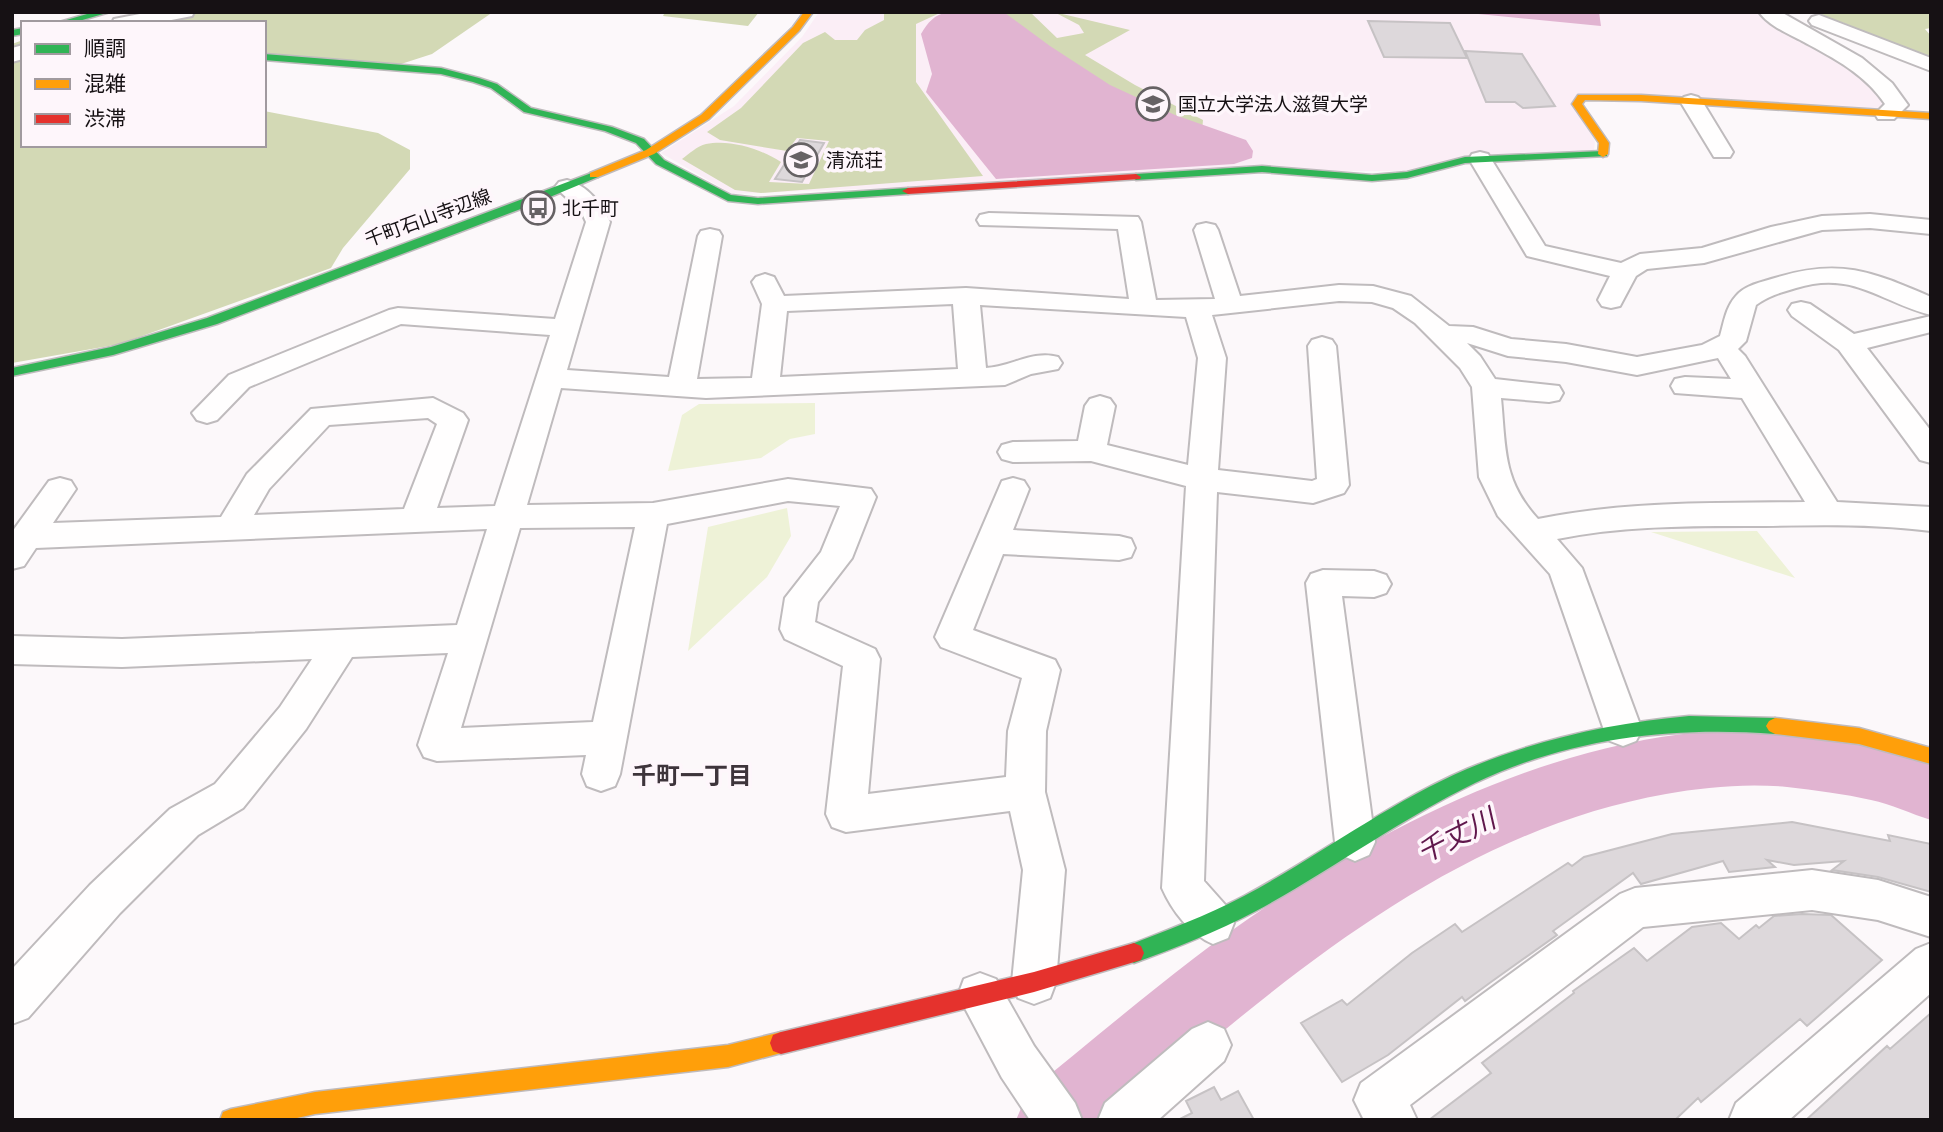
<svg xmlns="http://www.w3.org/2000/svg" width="1943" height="1132" font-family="Bitter,'Noto Sans JP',serif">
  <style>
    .built { fill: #fbeef6 }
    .green { fill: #eef2d7 }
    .forest { fill: #d3d9b5 }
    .water { fill: #e1b4d1 }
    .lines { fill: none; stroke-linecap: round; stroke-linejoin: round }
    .river { fill: #e1b4d1; fill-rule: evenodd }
    .building { fill: #ddd8db; stroke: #c6c2c4; stroke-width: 2 }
    .street-casing { stroke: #bfbbbd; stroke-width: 4 }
    .fast-casing { stroke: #bfbbbd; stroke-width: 3 }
    .slow-casing { stroke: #bfbbbd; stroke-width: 3 }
    .jam-casing { stroke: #bfbbbd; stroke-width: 3 }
    .street { fill: #fffefe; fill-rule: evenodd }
    .fast { fill: #30b455; fill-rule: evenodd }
    .slow { fill: #ff9f0a; fill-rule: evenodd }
    .jam { fill: #e5322d; fill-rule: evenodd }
    .labels { text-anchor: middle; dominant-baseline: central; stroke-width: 7; stroke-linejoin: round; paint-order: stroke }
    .far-poi-label { font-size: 19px; fill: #161114; stroke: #fef6fb; text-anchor: start }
    .far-street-label { font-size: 19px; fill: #161114; stroke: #fef6fb }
    .neighbourhood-label { font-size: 24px; font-weight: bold; fill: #3e343b; stroke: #fef6fb }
    .near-water-label { font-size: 28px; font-style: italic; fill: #60174c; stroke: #fef6fb }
  </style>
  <rect width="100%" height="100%" fill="#fcf8fa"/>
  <path class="built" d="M819 12H1761L1856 67 1888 102 1880 109 1576 94 1595 142 1594 150 1404 171H1312L732 194 661 153 734 106 802 37Z"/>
  <path class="green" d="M815 403V434L790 439 761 458 668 471 682 415 699 404Z
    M787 508 791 536 767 577 688 651 708 527Z
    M1757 531 1795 578 1651 532Z"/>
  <path class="forest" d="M149 12H493L432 54 401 64 264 54V23H101Z
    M665 12H759L748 26 663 16Z
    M884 12H942L916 24V82L983 176 761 193 735 190 682 159C689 154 697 146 706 144 730 139 761 149 781 162L769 182 809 184 829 141 797 138 787 151 720 140 707 132 741 108 803 43 825 32 835 40H857L865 30 884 20Z
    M991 12H1030L1057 38 1084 33 1079 25 1054 12 1130 30 1085 55 1135 85 1203 120 1202 131 1108 92Z
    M1808 12H1931V28L1925 29 1931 36V54L1927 58 1844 23Z
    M23 40V145H264V111L378 133 410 150V169L343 248 331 268 120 344 12 363V44Z"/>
  <path class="water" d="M948 12 1005 13 1050 46 1110 85 1175 115 1246 140 1253 151 1252 158 1234 164 996 179 926 92 932 74 921 34C928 22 934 15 948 12Z
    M1458 12H1599L1601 26Z"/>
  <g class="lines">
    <path class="river" d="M1784 730 1870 743 1931 762V820C1911 814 1891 804 1871 800 1844 794 1815 790 1787 787 1748 783 1704 787 1666 794 1450 832 1280 982 1118 1120H1016L1028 1092C1083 1048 1137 1002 1193 959 1337 850 1518 750 1700 732 1727 729 1757 731 1784 730Z"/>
  </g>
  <path class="building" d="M1368 21 1450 23 1467 58 1384 57Z
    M1465 51 1522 54 1555 106 1523 108 1515 102H1486Z
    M800 140 824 143 802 182 775 179Z
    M1792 822 1890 841 1888 835 1931 844V892L1878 877 1832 870 1844 861 1794 865 1767 860 1775 867 1729 872 1723 861 1641 884 1633 873 1553 931 1557 935 1491 982 1465 1001 1462 997 1388 1055 1342 1082 1301 1023 1342 1000 1347 1005 1412 953 1455 924 1462 932 1568 863 1572 866 1584 857 1672 834Z
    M1802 914 1831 915 1882 960 1807 1026 1800 1019 1701 1102 1698 1098 1675 1120H1429L1491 1073 1482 1063 1574 993 1573 991 1634 948 1647 961 1692 927 1721 923 1739 939 1756 925 1759 928 1774 916Z
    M1931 1013V1120H1806L1887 1046 1890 1049Z
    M1214 1087 1221 1100 1238 1091 1254 1120H1178L1192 1113 1186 1101Z"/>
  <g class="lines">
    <defs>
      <path id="street" d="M150 12H194L192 16 156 23H112L114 19Z
        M1759 12H1781L1862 58 1892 83 1908 105 1894 119H1878L1875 114 1885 104C1865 74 1835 59 1804 42 1789 34 1769 26 1759 12Z
        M1819 15 1931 58V71L1812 25 1809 21 1812 17Z
        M23 45V59L12 62V48Z
        M1691 95 1698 97 1702 101 1733 152 1730 157H1714L1711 152 1680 101 1684 97Z
        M1480 152 1488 154 1545 246 1621 263 1640 254 1702 248 1771 227 1822 216 1870 214 1931 220V234L1870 228 1822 230 1704 263 1647 269 1636 276 1620 306 1611 308 1602 306 1598 300 1610 276 1527 256 1469 159 1472 154Z
        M567 180C587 185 602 204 610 222L567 370 669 377 698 236 701 231 710 229 719 231 722 236 697 379 752 378 762 304 752 282 756 277 765 274 774 277 784 296 966 288 1129 299 1118 229 980 225 977 220 980 215 989 213 1138 217 1141 222 1156 300 1215 299 1194 230 1197 225 1206 223 1215 225 1218 230 1240 296 1339 285 1373 286 1411 296 1449 326 1473 327 1511 339 1566 344 1637 357 1702 345 1720 336C1724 322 1726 307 1736 296 1745 285 1762 282 1775 278 1839 258 1871 271 1931 297V315C1880 302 1853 270 1796 288 1782 292 1768 296 1756 305L1746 341 1738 349 1745 356 1837 502 1931 507V531C1876 524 1821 525 1765 526 1696 526 1626 525 1557 539L1582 568 1642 730 1636 741 1623 746 1610 741 1604 730 1550 574 1498 516 1479 477 1472 387 1460 368 1415 323 1393 308 1372 302 1339 301 1212 315 1226 358 1218 470 1312 481 1317 479 1308 346 1312 340 1322 337 1332 340 1336 346 1349 485 1344 493 1313 503 1217 492 1204 881 1228 908 1234 923 1228 938 1213 944C1190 934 1172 911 1162 888L1186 486 1091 461 1013 462 1002 459 998 452 1002 445 1013 442 1078 441 1085 406 1090 399 1100 396 1110 399 1115 406 1107 445 1188 465 1198 358 1186 317 980 305 986 368C1011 367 1032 350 1058 357L1062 363 1058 369 1031 374 1005 385 706 398 561 388 527 505 653 503 788 479 871 489 876 497 852 558 818 602 815 622 875 649 880 659 868 794 1006 777 1008 731 1022 678 941 647 935 637 1002 481 1013 478 1024 481 1029 489 1013 530 1119 536 1131 539 1135 548 1131 557 1119 560 1003 554 973 630 1055 660 1060 670 1046 731 1045 792 1065 870 1056 982 1050 998 1034 1004 1018 998 1012 982 1023 870 1010 811 846 832 832 827 826 814 843 666 785 639 780 629 785 598 821 552 840 506 788 501 667 524 620 774 615 786 601 791 587 786 582 774 586 755 437 761 424 757 418 745 448 653 352 657 306 729 243 808 198 835 120 913 28 1018 12 1024V969L90 885 170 809 215 784 280 707 312 659 122 667 12 664V636L122 639 457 625 487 529 36 548 24 566 12 569V532L49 481 60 478 71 481 76 489 53 523 221 517 247 474 311 409 433 398 463 413 468 420 437 508 495 506 550 335 401 324 249 387 217 420 207 423 197 420 192 413 229 375 389 310 398 308 555 319 586 222 581 211 555 187 559 182ZM953 304 958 369 780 377 787 311ZM1467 343 1508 356 1566 362 1637 375 1718 358 1731 379 1685 377 1675 379 1671 386 1675 393 1742 398 1805 502C1716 503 1627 501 1538 519 1502 480 1506 448 1501 398L1549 402 1559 400 1563 393 1559 386 1495 379 1480 356ZM428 418 437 424 404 509 254 515 269 489 329 425ZM635 527 593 722 461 728 520 528Z
        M1801 302 1810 304 1854 334 1931 316V332L1867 348 1931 431V463L1920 460 1839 350 1792 316 1788 310 1792 304Z
        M1323 570 1374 571 1386 575 1391 584 1386 593 1374 597 1342 596 1375 842 1369 855 1355 861 1341 855 1335 842 1306 583 1311 574Z
        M1812 870 1878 880 1931 897V937L1878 920 1812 910 1643 927 1410 1105 1417 1120H1364L1354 1100 1361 1083 1620 894 1635 888Z
        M1931 943V993L1789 1120H1729L1736 1103 1916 949Z
        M980 973 996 979 1034 1046 1075 1103 1082 1120H1030L1002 1078 958 995 964 979Z
        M1208 1022 1224 1029 1231 1045 1224 1061 1158 1120H1098L1105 1103 1192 1029Z"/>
      <path id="fast" d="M94 12H110L72 23H56Z
        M23 28V34L12 36V30Z
        M264 54 441 68 479 78 497 84 531 108 612 127 644 139 664 160 731 195 758 198 908 188 914 191 908 194 758 204 728 201 656 164 636 143 605 131 524 112 491 88 473 82 441 74 264 60Z
        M1603 151 1607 152V156L1465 163 1407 178 1372 181 1262 172 1136 180 1131 177 1136 174 1262 166 1372 175 1407 172 1465 157Z
        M594 172 599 175 598 177 526 207 217 324 113 355 12 376V368L111 347 207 318Z
        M1689 716 1775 718 1781 721 1784 726 1781 731 1775 734C1674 726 1568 738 1475 783 1399 820 1330 871 1256 911 1216 932 1176 948 1134 963L1127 960 1124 953 1127 946C1167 930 1206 916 1244 896 1319 856 1388 803 1467 769 1538 739 1612 723 1689 716Z"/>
      <path id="slow" d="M804 12H813L799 31 709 119 654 154 598 177H590V173L646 150 701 115 793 27Z
        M1578 95H1641L1931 113V119L1641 101 1585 100 1582 104 1609 143 1608 154 1603 157 1598 154 1599 143 1572 104Z
        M1775 718 1859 728 1931 748V764L1859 744 1775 734 1769 731 1766 726 1769 721Z
        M781 1032 789 1035 792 1043 789 1051 728 1067 315 1114 288 1120H220L223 1112 231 1109 315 1092 728 1045Z"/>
      <path id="jam" d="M1136 174 1141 177 1140 179 908 194 902 191 908 188Z
        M1134 943 1141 946 1144 953 1141 960 1034 992 781 1054 773 1051 770 1043 773 1035 781 1032 1034 972Z"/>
    </defs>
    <use href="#street" class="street-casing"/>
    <use href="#fast" class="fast-casing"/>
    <use href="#slow" class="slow-casing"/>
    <use href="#jam" class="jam-casing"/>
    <use href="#street" class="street"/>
    <use href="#fast" class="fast"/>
    <use href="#slow" class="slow"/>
    <use href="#jam" class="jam"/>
  </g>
  <defs>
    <symbol id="university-ring" viewBox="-11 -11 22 22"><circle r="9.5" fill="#fef6fb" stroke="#666264" stroke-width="1.5"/><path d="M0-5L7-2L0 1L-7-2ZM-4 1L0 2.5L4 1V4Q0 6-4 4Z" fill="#666264"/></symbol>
    <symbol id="bus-ring" viewBox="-11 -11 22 22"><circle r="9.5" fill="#fef6fb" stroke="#666264" stroke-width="1.5"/><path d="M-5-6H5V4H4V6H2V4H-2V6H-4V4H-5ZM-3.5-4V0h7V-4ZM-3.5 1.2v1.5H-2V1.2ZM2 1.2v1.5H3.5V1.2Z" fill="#666264"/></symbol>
  </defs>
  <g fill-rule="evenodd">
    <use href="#university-ring" x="1134" y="85" width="38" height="38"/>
    <use href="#university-ring" x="782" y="141" width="38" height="38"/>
    <use href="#bus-ring" x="519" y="189" width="38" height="38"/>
  </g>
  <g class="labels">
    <g class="far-poi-label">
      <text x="1178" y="104">国立大学法人滋賀大学</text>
      <text x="826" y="160">清流荘</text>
      <text x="562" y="208">北千町</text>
    </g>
    <g class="far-street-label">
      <text transform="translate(428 218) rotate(-20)">千町石山寺辺線</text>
    </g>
    <g class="neighbourhood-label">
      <text x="692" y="776">千町一丁目</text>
    </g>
    <g class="near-water-label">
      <text transform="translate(1456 836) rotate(-27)">千丈川</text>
    </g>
  </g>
  <rect width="1943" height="1132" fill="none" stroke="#161114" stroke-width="28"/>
  <rect x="21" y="21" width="245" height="126" fill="#fef6fb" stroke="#a19a9f" stroke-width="2"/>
  <rect x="35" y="44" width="35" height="10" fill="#30b455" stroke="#a19a9f" stroke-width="2"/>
  <text x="84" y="56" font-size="21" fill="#161114">順調</text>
  <rect x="35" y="79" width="35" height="10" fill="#ff9f0a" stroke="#a19a9f" stroke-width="2"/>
  <text x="84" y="91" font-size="21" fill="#161114">混雑</text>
  <rect x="35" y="114" width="35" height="10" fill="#e5322d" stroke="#a19a9f" stroke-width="2"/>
  <text x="84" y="126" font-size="21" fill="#161114">渋滞</text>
</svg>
